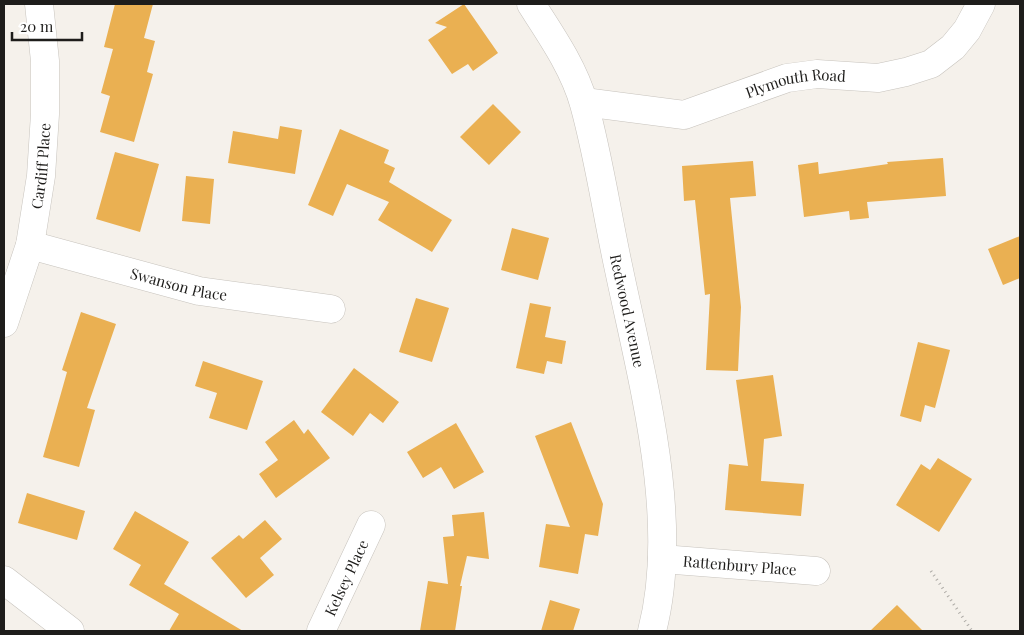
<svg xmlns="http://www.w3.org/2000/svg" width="1024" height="635" font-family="'Playfair Display',serif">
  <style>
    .building { fill: #eab052 }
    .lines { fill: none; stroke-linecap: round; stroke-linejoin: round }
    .minor-casing { stroke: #c7c3bd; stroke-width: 29 }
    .path { stroke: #aeaba6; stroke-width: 3; stroke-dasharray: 1 4; stroke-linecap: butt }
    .minor { stroke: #fff; stroke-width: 28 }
    .labels { text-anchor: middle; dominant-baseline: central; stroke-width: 4; stroke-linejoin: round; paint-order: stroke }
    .street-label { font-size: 15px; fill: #1e1d1b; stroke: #fff }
  </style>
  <rect width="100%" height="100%" fill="#f5f1eb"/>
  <path class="building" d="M115 4H153L144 38 155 41 147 72 153 74 134 142 100 132 110 96 101 93 113 49 104 47Z
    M464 4 498 53 473 71 468 64 452 74 428 40 447 27 435 23Z
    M493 104 521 132 489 165 460 137Z
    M280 126 302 130 295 174 228 163 233 131 278 139Z
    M340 129 389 150 384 163 395 168 389 182 452 220 432 252 378 220 389 202 347 184 333 216 308 205Z
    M115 152 159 164 140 232 96 219Z
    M943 158 946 196 867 202 869 218 850 220 849 211 804 217 798 165 818 162 819 174 888 164 887 162Z
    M753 161 756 196 730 198 741 307 738 371 706 370 710 294 705 295 695 200 684 201 682 166Z
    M186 176 214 179 210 224 182 221Z
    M512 228 549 238 538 280 501 270Z
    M1020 236V278L1003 285 988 249Z
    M416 298 449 308 432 362 399 352Z
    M530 303 551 307 545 337 566 341 562 364 547 361 544 374 516 368Z
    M81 312 116 324 87 408 95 410 79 467 43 457 67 372 62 370Z
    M918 342 950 350 935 408 925 405 921 422 900 416Z
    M203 361 263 381 247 430 209 418 217 393 195 386Z
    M354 368 399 402 383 423 370 413 353 436 321 412Z
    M773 375 782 436 764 439 761 481 804 484 801 516 725 510 729 464 748 466 736 380Z
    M294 420 304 434 308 429 330 458 276 498 259 474 278 460 265 442Z
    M571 422 603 504 598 536 585 534 578 574 539 567 546 524 570 527 535 436Z
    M456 423 484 472 454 489 441 467 423 478 407 452Z
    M938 458 972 479 939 532 896 505 921 464 930 470Z
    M27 493 85 511 77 540 18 523Z
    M135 511 189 542 164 584 243 631H169L179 614 129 585 141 565 113 549Z
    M484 512 489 559 467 556 460 586H462L455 631H420L428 581 448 584 443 537 454 536 452 515Z
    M265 520 282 539 260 558 274 575 246 598 211 558 239 535 243 539Z
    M550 600 580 609 573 631H541Z
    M897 605 923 631H870Z"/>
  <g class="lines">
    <defs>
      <g id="minor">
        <path id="s1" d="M531 4C551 35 574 68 584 104 599 158 607 215 619 270 642 380 681 520 652 631"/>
        <path id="s2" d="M584 102 684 115 787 78 817 74 878 78 906 72 931 64 953 47 967 30 981 4"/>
        <path id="s3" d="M30 245 199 291 331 309"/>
        <path id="s4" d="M4 323 30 245 41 176 45 114V61L39 4"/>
        <path id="s5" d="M662 559 816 571"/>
        <path d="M4 580 70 631"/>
        <path id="s6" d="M321 631 371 525"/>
      </g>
    </defs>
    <use href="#minor" class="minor-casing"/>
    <path class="path" d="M931 571 972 631"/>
    <use href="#minor" class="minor"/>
  </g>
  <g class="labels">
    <g class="street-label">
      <text stroke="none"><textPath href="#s2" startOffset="218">Plymouth Road</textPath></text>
      <text stroke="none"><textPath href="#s4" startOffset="162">Cardiff Place</textPath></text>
      <text stroke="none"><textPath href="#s3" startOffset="154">Swanson Place</textPath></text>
      <text stroke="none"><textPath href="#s1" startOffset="325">Redwood Avenue</textPath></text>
      <text stroke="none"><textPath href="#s5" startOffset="78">Rattenbury Place</textPath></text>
      <text stroke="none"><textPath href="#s6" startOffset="59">Kelsey Place</textPath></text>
    </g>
  </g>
  <rect width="1024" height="635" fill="none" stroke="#1e1d1b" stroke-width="10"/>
  <path d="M12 32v8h70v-8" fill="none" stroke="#1e1d1b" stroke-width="2.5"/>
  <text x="20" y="32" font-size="15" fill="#1e1d1b" stroke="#ffffff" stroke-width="4" paint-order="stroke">20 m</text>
</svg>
